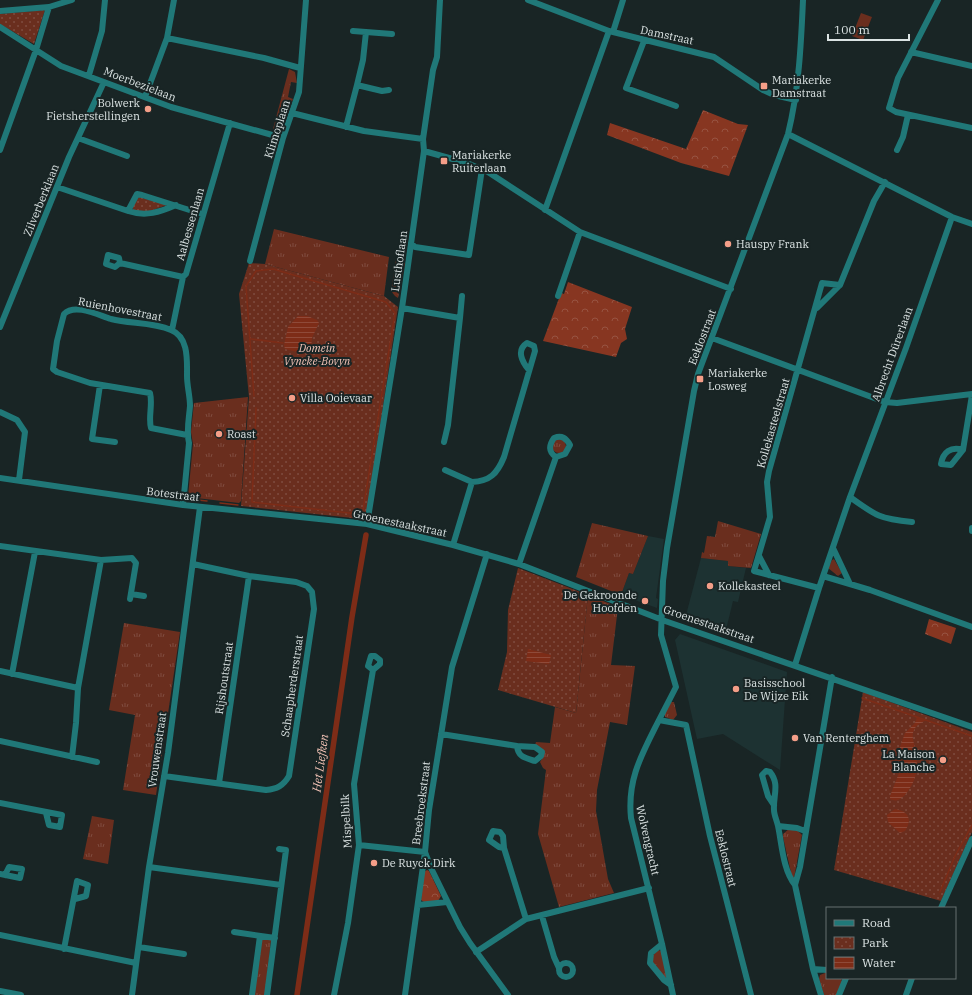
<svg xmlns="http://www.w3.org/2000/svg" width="972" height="995" font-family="'IBM Plex Serif',serif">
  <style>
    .built { fill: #1d3232 }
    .grass { fill: url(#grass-tufts) }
    .forest { fill: url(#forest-crowns) }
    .park { fill: url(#park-dots) }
    .pitch { fill: #6a2e1e }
    .water { fill: url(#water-rules) }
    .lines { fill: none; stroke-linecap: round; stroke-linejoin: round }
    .stream { stroke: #7d2c17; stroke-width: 1.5 }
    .canal { stroke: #7d2c17; stroke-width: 5.5 }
    .minor { stroke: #207878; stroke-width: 6 }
    .poi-dot { fill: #f49e88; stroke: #192525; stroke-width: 1.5 }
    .labels { text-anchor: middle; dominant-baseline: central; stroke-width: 4; stroke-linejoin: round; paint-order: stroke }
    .street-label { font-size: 11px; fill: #dbe3e3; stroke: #192525 }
    .poi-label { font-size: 11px; fill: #dbe3e3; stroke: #192525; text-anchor: start }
    .park-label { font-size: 11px; font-style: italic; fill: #f4c4b7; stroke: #192525 }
    .water-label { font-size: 12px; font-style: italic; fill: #f2c2b5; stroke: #192525 }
  </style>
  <defs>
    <pattern id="grass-tufts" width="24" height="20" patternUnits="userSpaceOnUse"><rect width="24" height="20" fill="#6a2e1e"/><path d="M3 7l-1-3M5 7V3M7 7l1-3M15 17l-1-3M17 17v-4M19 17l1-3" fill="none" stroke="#7f4c3f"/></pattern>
    <pattern id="forest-crowns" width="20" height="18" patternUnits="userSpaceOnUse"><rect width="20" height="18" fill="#873621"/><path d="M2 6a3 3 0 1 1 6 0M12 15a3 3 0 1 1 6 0" fill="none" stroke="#975341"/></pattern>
    <pattern id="park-dots" width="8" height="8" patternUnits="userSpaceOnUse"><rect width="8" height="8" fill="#6a2e1e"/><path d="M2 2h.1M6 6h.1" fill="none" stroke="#7f4c3f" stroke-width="1.8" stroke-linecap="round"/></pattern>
    <pattern id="water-rules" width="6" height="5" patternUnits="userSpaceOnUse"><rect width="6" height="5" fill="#7d2c17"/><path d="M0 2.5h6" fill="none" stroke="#8f4a39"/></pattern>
  </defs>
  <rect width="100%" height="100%" fill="#192525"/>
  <path class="built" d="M648 536 664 539 656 598 658 599 657 608 621 595 629 573 633 574Z
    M701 558 728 561V566L746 568 738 602 733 601 725 634 685 619Z
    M680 634 787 672 780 770 723 734 697 739 675 640Z"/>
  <path class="grass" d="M289 69 295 72 297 83 291 82 288 97 293 99 281 130 273 129Z
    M274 229 389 257 384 296 265 264Z
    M396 260 405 263 398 298 395 296 391 291Z
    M248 397 241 501 239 503 188 497 193 444 191 432 194 403Z
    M552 446a7 7 0 1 1 14 0a7 7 0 1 1-14 0Z
    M718 521 761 534 751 568 728 566V561L701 558 702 552 704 553 707 536 715 537Z
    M592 523 648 536 633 574 629 573 621 595 576 577Z
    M834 559 842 573 838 576 828 568 832 560Z
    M588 595 618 607 611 665 635 666 627 725 610 722 597 790 596 811 608 879 614 893 559 907 538 834 546 770 543 768 540 762 543 757 535 745 536 742 550 743 555 707 576 713Z
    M124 623 180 632 156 795 123 790 135 715 109 710Z
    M671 702H674L677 715 673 720 665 717V713Z
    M92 816 114 820 108 864 83 859Z
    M789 829 798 831 802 835 794 878 792 877 783 837V834Z
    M263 939 271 940 265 995H254L261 940Z
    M658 950 662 951 668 978 665 979 652 963V956Z
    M825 973H827V978H841L842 982 837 995H824L819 979 820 975Z"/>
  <path class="forest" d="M703 110 738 124 748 125 729 176 681 163 607 135 610 123 686 149Z
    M568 282 632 307 625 329 627 339 621 343 616 357 543 341 561 293 564 294Z
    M929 619 956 628 951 644 925 634Z
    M427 870 429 871 441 896 438 901 424 902 421 900 424 872Z"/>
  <path class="park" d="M45 10 34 44 0 24V14Z
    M139 197 167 205 150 211H133V204Z
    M249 263 265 264 384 296 398 307 367 513 362 519 241 506 249 397 239 294Z
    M518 568 588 595 576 713 498 690 507 652 508 610Z
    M863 692 972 732V832L941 901 834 870Z"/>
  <path class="pitch" d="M861 13 872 17 863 40 852 36Z"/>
  <path class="water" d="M298 316H307L317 320 319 323 312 338 311 347 301 353 285 349 284 345 288 327Z
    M528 649 551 655 549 664 526 661Z
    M917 717 926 720C921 723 916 725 914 730 911 736 914 742 915 749 919 766 917 782 904 796 899 800 897 802 890 799V796L899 773V750L905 733 915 723Z
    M895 809C908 811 913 819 905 831L900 833 888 822 887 815Z"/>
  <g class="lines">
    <path class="stream" d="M251 339 283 343
      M254 396 246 286 256 271 273 269 386 302 395 313 363 510 358 514 252 502 256 408
      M189 499 207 501
      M220 503 238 505
      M862 698 972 736
      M940 892 955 856 972 825"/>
    <path class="canal" d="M297 995 352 617 366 535"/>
    <path class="minor" d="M528 0 609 31 714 57 763 90 774 95 796 100
      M938 0 898 78 889 108 896 112 972 128
      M0 11 49 7 72 0
      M0 27 61 66 171 107 283 138
      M353 31 366 32
      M613 32 623 0
      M167 38 264 58 300 68
      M644 41 626 88 676 106
      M911 52 972 66
      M89 75 102 31 105 0
      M357 85 363 60 366 32 392 34
      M145 97 167 38 174 0
      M292 113 364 131 423 139
      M346 127 357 85 382 91 389 90
      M788 134 952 217 972 224
      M78 138 127 156
      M0 150 36 50 49 7
      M897 150 903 137 908 115
      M424 151 467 163 488 172 580 232 731 289
      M57 187 128 211
      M176 205C160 212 146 217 128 211L137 194 142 195 202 214
      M545 210 609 31
      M411 243 415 247 469 255 482 169
      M250 261 283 138 299 92 306 0
      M120 263 115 267 106 264 108 255 119 258 120 263 183 277
      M558 296 580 232
      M402 308 460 318 448 425 444 442
      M817 308 840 285
      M460 318 462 296
      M0 327 69 157 104 82
      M172 330 183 277 186 274 230 123
      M712 338 885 402 897 403 972 394
      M100 385 92 439 115 442
      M0 412 17 420 25 432 19 480
      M963 450C951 446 943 452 941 464L951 465 963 450 972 395
      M445 470 472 482
      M0 478 183 505 367 524 453 545 519 564 665 621 972 727
      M850 497C876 516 880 519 912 522
      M183 505 189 443C186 431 189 419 190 406 190 396 187 386 187 376 187 361 189 337 171 330 152 322 130 324 111 319 98 315 75 303 64 314L57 341 53 369 57 372 90 383 150 393C153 405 148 417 151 428L187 435
      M367 524 402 308 424 151 423 139 433 70 437 57 440 0
      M972 528V531
      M453 545 472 482C490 481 497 474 504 457L535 351 534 346 527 343C516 350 522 362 529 370
      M0 546 101 560 132 558 136 563 130 599
      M833 548 850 584
      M487 554 452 667 429 810 425 852 431 868 460 927 470 943 508 995
      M759 556 769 575
      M519 564 556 457 565 454 570 445C566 438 562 435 554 438 549 445 548 452 556 457
      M823 576 870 590 972 627
      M819 588 754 571 770 517 767 482 769 471 822 283 840 285 874 201 885 182
      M131 594 144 596
      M795 665 819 588 850 497 906 348 952 217
      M0 671 78 688
      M12 674 35 552
      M659 720 676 687 661 635 663 581 667 548 694 391 698 374 788 134C799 89 801 45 803 0
      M441 734 517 746C518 757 525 758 535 761L541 756 542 752 535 747 517 746
      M0 741 97 762
      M72 757 76 723 78 688 101 560
      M164 776 266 790C277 789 283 786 289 776L314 609 312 592 307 586 296 582 249 576 193 564
      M219 783 249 576
      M0 803 62 815 60 827 49 825 46 813
      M774 805 768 796 762 775 766 771 770 772C780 784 773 796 774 810 774 815 777 821 778 826L797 828 805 831
      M778 826C782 845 783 870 795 885
      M359 845 425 852 405 995
      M504 848 499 847 489 840 493 831 500 832 503 836 504 848 526 919
      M149 867 281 885
      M0 874 20 878 22 869 9 867 5 875
      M418 905 447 902
      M941 908 972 839
      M542 916 554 957 559 968
      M234 932 275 938
      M0 935 136 963
      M662 944 651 953 650 963 664 980 671 985
      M139 947 184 954
      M64 949 77 881 88 885 86 896 75 899
      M476 952 526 919 649 888
      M559 970a7 7 0 1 1 14 0a7 7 0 1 1-14 0Z
      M813 969 821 995
      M827 970 813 969 795 885 800 867 832 677
      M0 991 21 995
      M132 995 149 867 168 753 200 507
      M252 995 260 936
      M267 995 286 850 279 849
      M334 995 348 923 359 845 354 784 373 670 380 664V660L375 656H371L368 666 373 670
      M673 995 662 944 631 818C627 779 642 754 659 720L686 725 710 836 751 995
      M839 995 846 978
      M906 995 912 978"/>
  </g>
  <g class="poi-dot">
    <rect x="760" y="82" width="8" height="8" rx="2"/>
    <circle cx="148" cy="109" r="4"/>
    <rect x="440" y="157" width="8" height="8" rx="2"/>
    <circle cx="728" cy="244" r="4"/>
    <rect x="696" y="375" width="8" height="8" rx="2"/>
    <circle cx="292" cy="398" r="4"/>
    <circle cx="219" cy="434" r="4"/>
    <circle cx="710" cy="586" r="4"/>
    <circle cx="645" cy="601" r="4"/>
    <circle cx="736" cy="689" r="4"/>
    <circle cx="795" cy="738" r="4"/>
    <circle cx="943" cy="760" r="4"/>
    <circle cx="374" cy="863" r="4"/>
  </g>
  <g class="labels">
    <g class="street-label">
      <text transform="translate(667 35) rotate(12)">Damstraat</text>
      <text transform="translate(140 84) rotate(21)">Moerbezielaan</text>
      <text transform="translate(277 129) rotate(-72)">Klimoplaan</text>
      <text transform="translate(41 200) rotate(-68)">Zilverberklaan</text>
      <text transform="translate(190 224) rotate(-74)">Aalbessenlaan</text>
      <text transform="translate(399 261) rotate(-82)">Lusthoflaan</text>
      <text transform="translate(120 309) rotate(11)">Ruienhovestraat</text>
      <text transform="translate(702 337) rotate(-69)">Eeklostraat</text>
      <text transform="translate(892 354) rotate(-70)">Albrecht Dürerlaan</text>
      <text transform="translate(773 423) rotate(-74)">Kollekasteelstraat</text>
      <text transform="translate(173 494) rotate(7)">Botestraat</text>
      <text transform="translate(400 523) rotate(12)">Groenestaakstraat</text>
      <text transform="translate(709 624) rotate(19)">Groenestaakstraat</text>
      <text transform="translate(224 678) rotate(-82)">Rijshoutstraat</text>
      <text transform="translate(292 686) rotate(-82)">Schaapherderstraat</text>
      <text transform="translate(157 750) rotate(-82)">Vrouwenstraat</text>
      <text transform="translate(421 803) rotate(-83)">Breebroekstraat</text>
      <text transform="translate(346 821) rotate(-93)">Mispelbilk</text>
      <text transform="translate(648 840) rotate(77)">Wolvengracht</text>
      <text transform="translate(726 858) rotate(76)">Eeklostraat</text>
    </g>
    <g class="poi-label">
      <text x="772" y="80">Mariakerke<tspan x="772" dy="13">Damstraat</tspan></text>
      <text x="140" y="103" text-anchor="end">Bolwerk<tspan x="140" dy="13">Fietsherstellingen</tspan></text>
      <text x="452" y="155">Mariakerke<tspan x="452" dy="13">Ruiterlaan</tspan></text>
      <text x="736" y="244">Hauspy Frank</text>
      <text x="708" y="373">Mariakerke<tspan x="708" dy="13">Losweg</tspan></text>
      <text x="300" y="398">Villa Ooievaar</text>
      <text x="227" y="434">Roast</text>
      <text x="718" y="586">Kollekasteel</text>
      <text x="637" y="595" text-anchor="end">De Gekroonde<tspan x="637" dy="13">Hoofden</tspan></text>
      <text x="744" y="683">Basisschool<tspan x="744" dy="13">De Wijze Eik</tspan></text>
      <text x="803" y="738">Van Renterghem</text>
      <text x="935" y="754" text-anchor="end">La Maison<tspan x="935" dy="13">Blanche</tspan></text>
      <text x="382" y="863">De Ruyck Dirk</text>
    </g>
    <g class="park-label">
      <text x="317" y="348">Domein<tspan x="317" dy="13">Vyncke-Bovyn</tspan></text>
    </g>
    <g class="water-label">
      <text transform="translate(320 763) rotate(-82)">Het Liefken</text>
    </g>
  </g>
  <rect x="826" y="907" width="130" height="72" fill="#192525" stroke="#677171"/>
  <rect x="834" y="920" width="20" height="6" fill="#207878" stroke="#677171"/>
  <text x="862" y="927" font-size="12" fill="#dbe3e3">Road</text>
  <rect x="834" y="937" width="20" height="12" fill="url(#park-dots)" stroke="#677171"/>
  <text x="862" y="947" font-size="12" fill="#dbe3e3">Park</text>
  <rect x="834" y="957" width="20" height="12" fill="url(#water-rules)" stroke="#677171"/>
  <text x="862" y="967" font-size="12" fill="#dbe3e3">Water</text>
  <path d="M828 34v6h81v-6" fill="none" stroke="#dbe3e3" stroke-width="2"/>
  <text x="834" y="34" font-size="12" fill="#dbe3e3" stroke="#192525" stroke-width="3" paint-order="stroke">100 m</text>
</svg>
